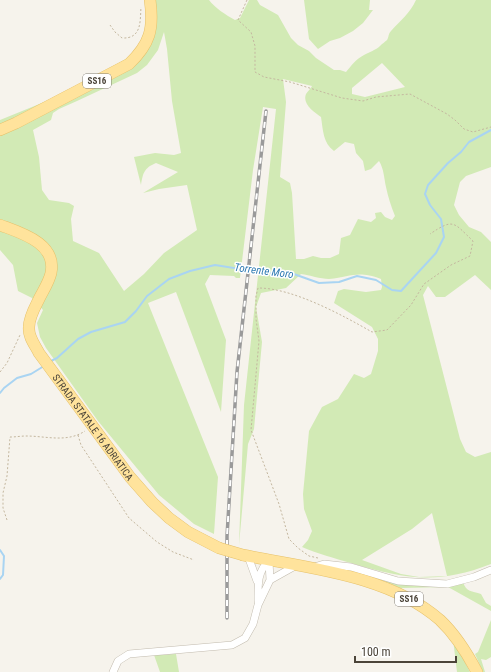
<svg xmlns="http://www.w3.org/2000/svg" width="491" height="672" font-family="'Roboto Condensed',sans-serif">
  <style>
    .green { fill: #d2eab5; fill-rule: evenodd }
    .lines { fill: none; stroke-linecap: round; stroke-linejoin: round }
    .stream { stroke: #a9d4f2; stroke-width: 2 }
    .minor-casing { stroke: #c2bbae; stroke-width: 8 }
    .primary-casing { stroke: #e6c16a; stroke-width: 12 }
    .path { stroke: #c4b79f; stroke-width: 1; stroke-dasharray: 2 2; stroke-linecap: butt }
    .minor { stroke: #fff; stroke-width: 7 }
    .primary { stroke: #ffe39c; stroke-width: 11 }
    .rail-casing { stroke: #9a9a9a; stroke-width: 3.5 }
    .rail { stroke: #fff; stroke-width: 2; stroke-dasharray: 6; stroke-linecap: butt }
    .primary-bridge-casing { stroke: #e6c16a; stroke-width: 12; stroke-linecap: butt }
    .primary-bridge { stroke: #ffe39c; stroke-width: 11 }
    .labels { text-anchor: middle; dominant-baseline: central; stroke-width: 3; stroke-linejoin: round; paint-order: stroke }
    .shield { fill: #fff; stroke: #817c74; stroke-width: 1 }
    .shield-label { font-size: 9px; font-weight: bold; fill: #4b4439 }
    .street-label { font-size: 10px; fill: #4b4439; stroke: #fff }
    .water-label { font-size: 11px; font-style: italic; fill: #2e7ab2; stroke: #fff }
  </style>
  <rect width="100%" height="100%" fill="#f6f3ec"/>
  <path class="green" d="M145 0H209C215 8 226 15 235 20L240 18 249 0H257L260 5 278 15 291 38 298 45 309 51 316 58 334 70H340L346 72C351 66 356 59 364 55 369 52 376 50 380 46 382 44 386 41 387 40 389 37 388 34 391 31 400 21 410 13 416 0H491V167L466 176 460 182 454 205 459 215 469 227 481 232 491 242V290L475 275 445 297H436L428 286 423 295 460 439 466 452 475 457 491 452V564C437 585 405 579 351 563 334 558 318 554 302 547L308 540 312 531 304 509 303 494 309 431 322 407 338 399 354 374 364 378 371 374 378 351V339L372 327 334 303 338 291 344 289 366 292 381 290 382 287 381 279C357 270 351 277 329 279 320 279 310 275 301 274L286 288 261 293 256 307 262 342 254 429 248 444 239 545 244 405 276 109 263 107 253 170 240 278H236L234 276 210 275 205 284 226 340 221 412 176 292 148 303 218 477 214 534 194 524 159 495 98 421 46 348 40 337 37 323 43 310 32 298 18 291 13 265 0 250V120L59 96 126 59C135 51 147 38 148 25 149 17 146 8 145 0ZM164 32 167 49 172 101 181 153 174 155 155 153 134 157 141 185C143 173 144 168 156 163L178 172 143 193 159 189 187 185 197 230 164 253 144 274 124 291 99 253 73 241 71 219 74 206 69 203 49 200 42 190 39 157 33 130 51 120 53 113 59 109 77 101 137 73 147 65 158 50ZM382 63 405 87 365 97 352 94V88ZM283 79 312 86C311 88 308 91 306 94 302 104 314 112 321 117 323 130 323 143 334 151L345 142 354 144 356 153 363 161 365 171 371 169 379 161C384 169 384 178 386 187 388 197 391 206 395 216L392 220 385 217 381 212 375 213 376 218 371 222 358 219 350 235 341 238 339 254 330 258H321L313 256 304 259H296L292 193 290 183 280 177 286 102ZM432 513 447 576 419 577 401 574 362 560 412 529Z
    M304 0H370L369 10H373L363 23 353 31 340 38 330 41 318 49 309 39Z
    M369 577 463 582C466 592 472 591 481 594L486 603 491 606V611L448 587 400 588 384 581Z
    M491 620V657L486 660 481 659 485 672H483L475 654 478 652Z
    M453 639 470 672H457Z
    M176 654 179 672H160L154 655Z"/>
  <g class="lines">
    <path class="stream" d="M51 361 57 358 78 339 91 332 125 322 136 311 147 296 169 279 190 271 215 265 265 273H291L319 283 339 282 357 276 376 280 392 290 401 291 436 253 444 237 441 219 430 205 425 194 428 185 448 163 461 152 469 142 491 130
      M0 393 4 388 17 378 31 374 44 366
      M0 550 4 556 3 575 0 579"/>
    <defs>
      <path id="minor" d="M248 556 257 581
        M314 567 324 564 351 567 398 581 447 584 474 577 491 570
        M270 580 295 566
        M258 601C258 586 257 571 269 561
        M113 672 118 661 129 654 232 645 245 638 253 624 258 605 270 580 269 561"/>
      <g id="primary">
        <path d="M0 130 16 123 129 64C150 44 154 29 150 0"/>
        <path id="s1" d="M0 225C21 233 57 243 51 273 49 282 43 291 39 299 35 307 29 317 29 327 28 337 35 345 39 353L130 477 152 502 169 518 188 532 219 548"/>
        <path d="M243 555C308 568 389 575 440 620 456 635 467 653 477 672"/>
      </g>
    </defs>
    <use href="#minor" class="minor-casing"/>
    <use href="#primary" class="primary-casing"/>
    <path class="path" d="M247 0 238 20 251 32 255 46V72L264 77 290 82 342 98 363 101 376 97 410 94 447 114 455 120 464 129 473 132 491 127
      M110 25 115 32 122 38C142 39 140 21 141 7
      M0 372 7 363 20 335
      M78 435 81 445 129 518 157 542 173 552 194 560
      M7 520 3 508V493L7 476 10 437C16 437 21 436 26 436 46 436 67 443 85 431
      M318 558 309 556 298 548 289 539 279 504 251 430 259 341 256 319V296L258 288C293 288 342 315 372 332L387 330 411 305 424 284 451 265 470 256 473 241C453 222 454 218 430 234"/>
    <use href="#minor" class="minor"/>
    <use href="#primary" class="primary"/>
    <defs>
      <path id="rail" d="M227 618V536L237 372 266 111"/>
    </defs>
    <use href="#rail" class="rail-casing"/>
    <use href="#rail" class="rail"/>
    <defs>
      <path id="primary-bridge" d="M219 548 243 555"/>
    </defs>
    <use href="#primary-bridge" class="primary-bridge-casing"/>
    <use href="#primary-bridge" class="primary-bridge"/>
  </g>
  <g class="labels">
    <g class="shield">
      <rect x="83" y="74" width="28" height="14" rx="3"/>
      <rect x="395" y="592" width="28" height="14" rx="3"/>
    </g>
    <g class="shield-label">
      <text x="97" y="81">SS16</text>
      <text x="409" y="599">SS16</text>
    </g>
    <g class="street-label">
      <text stroke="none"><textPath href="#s1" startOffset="256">STRADA STATALE 16 ADRIATICA</textPath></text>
    </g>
    <g class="water-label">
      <text transform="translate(264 271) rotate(7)">Torrente Moro</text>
    </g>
  </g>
  <path d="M355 656v6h101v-6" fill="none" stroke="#4b4439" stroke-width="2"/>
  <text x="361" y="656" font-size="12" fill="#4b4439" stroke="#ffffff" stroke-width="3" paint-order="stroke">100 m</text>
</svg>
